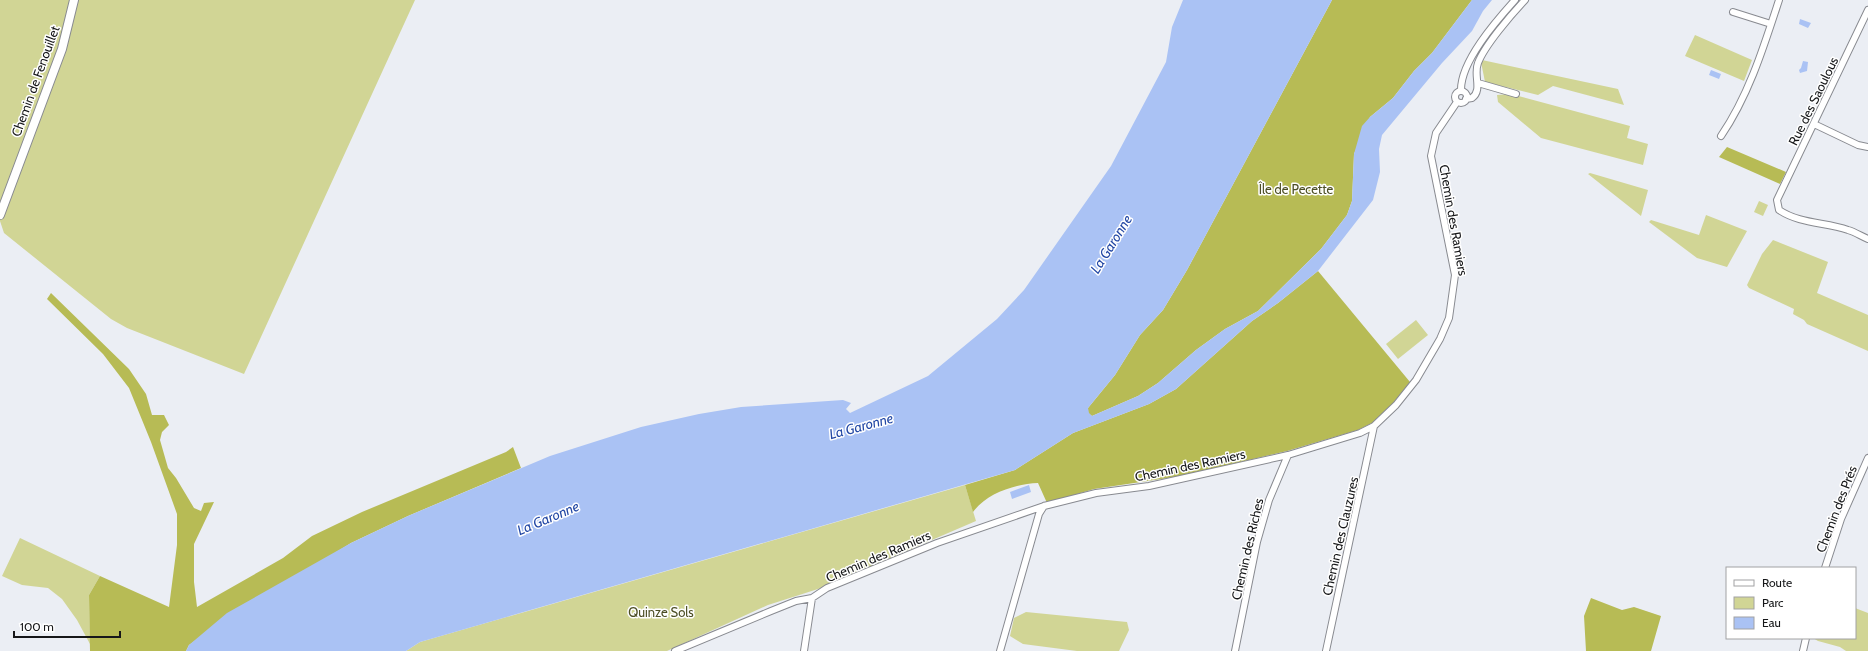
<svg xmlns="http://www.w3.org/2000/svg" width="1868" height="651" font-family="Cabin,sans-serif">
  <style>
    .green { fill: #d1d595 }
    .forest { fill: #b7bb55 }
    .water { fill: #aac2f4 }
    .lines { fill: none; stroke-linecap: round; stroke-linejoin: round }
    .minor-casing { stroke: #888a90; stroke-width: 8 }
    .tertiary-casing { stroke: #888a90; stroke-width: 10 }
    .minor { stroke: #fff; stroke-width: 6 }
    .tertiary { stroke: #fff; stroke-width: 8 }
    .labels { text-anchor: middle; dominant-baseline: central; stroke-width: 3; stroke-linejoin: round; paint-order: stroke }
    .street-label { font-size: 13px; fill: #161719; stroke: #fff }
    .park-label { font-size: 13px; fill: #4d4f25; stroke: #fff }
    .water-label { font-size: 14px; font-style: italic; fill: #2348a5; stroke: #fff }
  </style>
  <rect width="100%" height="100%" fill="#ebeef4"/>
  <path class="green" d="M0 0H415L244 374 127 328 111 319 4 233 0 221Z
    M1695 35 1752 60 1744 81 1685 56Z
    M1482 60 1618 89 1624 105 1553 86 1538 95 1485 82 1481 62Z
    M1511 94 1630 126 1627 138 1648 144 1643 165 1541 138 1498 102 1497 95Z
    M1590 173 1648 190 1641 216 1588 174Z
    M1759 201 1768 205 1763 216 1754 212Z
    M1706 215 1747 231 1727 267 1697 258 1649 222 1651 220 1699 235Z
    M1773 240 1828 262 1817 293 1868 315V351L1807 324 1804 320 1793 314 1794 309 1749 288 1747 285 1762 254Z
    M1416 320 1428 335 1398 359 1386 344Z
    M965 485 976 521 818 589 768 605 667 651H406L420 642Z
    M20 538 100 576 89 595 90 644 77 620 62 599 48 588 22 585 2 576Z
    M1855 608 1868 613V651H1846L1840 647 1818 641 1813 638H1855Z
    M1026 612 1127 622 1129 630 1119 651H1077L1023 644 1010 636 1014 618Z"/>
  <path class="forest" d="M1332 0H1472L1432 53 1414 71 1393 98 1370 117 1354 154 1352 201 1347 215 1321 249 1258 311 1225 329 1196 350 1158 383 1138 396 1092 416 1088 413V408L1115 375 1140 335 1163 310 1187 270Z
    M1727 147 1786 172 1780 184 1719 157Z
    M1318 271 1410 382 1393 403 1372 423 1358 430 1287 451 1181 476 1094 489 1047 503 1038 483C1015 484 987 493 973 512L965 485 1015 470 1073 433 1149 404 1176 389 1252 321 1278 303Z
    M51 293 129 369 146 394 152 415H164L169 425 162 432 160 440 168 468 176 478 194 508 201 511 204 503 214 502 194 544V582L197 607 283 558 312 536 362 512 506 452 513 447 521 468 408 516 351 543 203 635 189 645 186 651H90L89 595 100 576 169 607 177 545V514L151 442 129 388 103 354 47 299Z
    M1591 598 1622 610 1634 607 1661 616 1651 651H1586L1584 616Z"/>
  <path class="water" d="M1183 0H1332L1187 270 1163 310 1140 335 1115 375 1088 408 1089 413 1092 416 1138 396 1158 383 1196 350 1225 329 1258 311 1321 249 1347 215 1352 201 1354 154 1362 126 1370 117 1393 98 1414 71 1432 53 1472 0H1492L1483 11 1472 31 1442 63 1382 135 1379 149 1380 172 1373 200 1318 271 1278 303 1252 321 1176 389 1149 404 1073 433 1015 470 420 642 406 651H186L189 645 227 613 351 543 408 516 550 456 641 427 699 414 741 407 843 400 851 403 846 409 850 413 928 376 997 319 1024 290 1111 166 1166 62 1172 27Z
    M1800 19 1811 23 1808 28 1799 24Z
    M1803 61 1808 62 1807 71 1800 73 1799 70 1801 68Z
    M1711 70 1721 74 1719 79 1709 75Z
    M1029 485 1031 492 1012 499 1010 492Z"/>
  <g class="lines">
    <defs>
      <path id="minor" d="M1868 10 1777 200 1779 210C1800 224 1825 222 1848 230 1855 232 1861 236 1868 239
        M1733 12 1771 24
        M1478 83 1516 94
        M1461 91C1460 62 1496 21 1515 0
        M1455 97a6 6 0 1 1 12 0a6 6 0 1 1-12 0Z
        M1466 99 1472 98C1483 90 1473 75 1478 63 1485 45 1511 15 1525 0
        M1814 124 1858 145 1868 147
        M1721 136C1749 95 1764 46 1779 0
        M1825 568 1841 519 1868 458
        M675 651 771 611 796 601 812 598 827 588 937 543 1044 506 1096 493 1149 486 1288 455 1360 433 1374 426 1396 405 1416 380 1440 339 1449 318 1455 275 1431 156 1436 133 1457 102
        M804 651 812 598
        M1000 651 1039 514 1044 506
        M1235 651 1257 542 1269 500 1288 455
        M1326 651 1374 426
        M1803 651 1806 638"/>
      <path id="tertiary" d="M0 215 62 49 74 0"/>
    </defs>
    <use href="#minor" class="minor-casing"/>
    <use href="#tertiary" class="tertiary-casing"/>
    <use href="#minor" class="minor"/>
    <use href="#tertiary" class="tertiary"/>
  </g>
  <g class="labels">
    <g class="street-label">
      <text transform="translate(35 81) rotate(-70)">Chemin de Fenouillet</text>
      <text transform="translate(1813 101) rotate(-64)">Rue des Saoulous</text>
      <text transform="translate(1454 220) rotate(80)">Chemin des Ramiers</text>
      <text transform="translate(1190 465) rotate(-12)">Chemin des Ramiers</text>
      <text transform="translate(1836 509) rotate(-69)">Chemin des Prés</text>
      <text transform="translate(1340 536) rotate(-77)">Chemin des Clauzures</text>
      <text transform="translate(1247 549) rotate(-77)">Chemin des Riches</text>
      <text transform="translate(878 556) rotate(-23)">Chemin des Ramiers</text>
    </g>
    <g class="park-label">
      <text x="1296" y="189">Île de Pecette</text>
      <text x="661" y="612">Quinze Sols</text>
    </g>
    <g class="water-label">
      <text transform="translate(1111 244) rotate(-58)">La Garonne</text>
      <text transform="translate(861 426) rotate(-15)">La Garonne</text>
      <text transform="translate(548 518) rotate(-23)">La Garonne</text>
    </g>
  </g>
  <rect x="1726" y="567" width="130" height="72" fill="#ffffff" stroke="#a2a2a3"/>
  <rect x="1734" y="580" width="20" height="6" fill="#ffffff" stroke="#a2a2a3"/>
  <text x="1762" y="587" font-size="12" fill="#161719">Route</text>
  <rect x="1734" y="597" width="20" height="12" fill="#d1d595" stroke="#a2a2a3"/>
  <text x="1762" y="607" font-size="12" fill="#161719">Parc</text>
  <rect x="1734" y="617" width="20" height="12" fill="#aac2f4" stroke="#a2a2a3"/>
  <text x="1762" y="627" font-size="12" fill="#161719">Eau</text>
  <path d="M14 631v6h106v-6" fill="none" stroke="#161719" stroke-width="2"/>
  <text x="20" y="631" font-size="12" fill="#161719" stroke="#ffffff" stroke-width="3" paint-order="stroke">100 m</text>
</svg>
